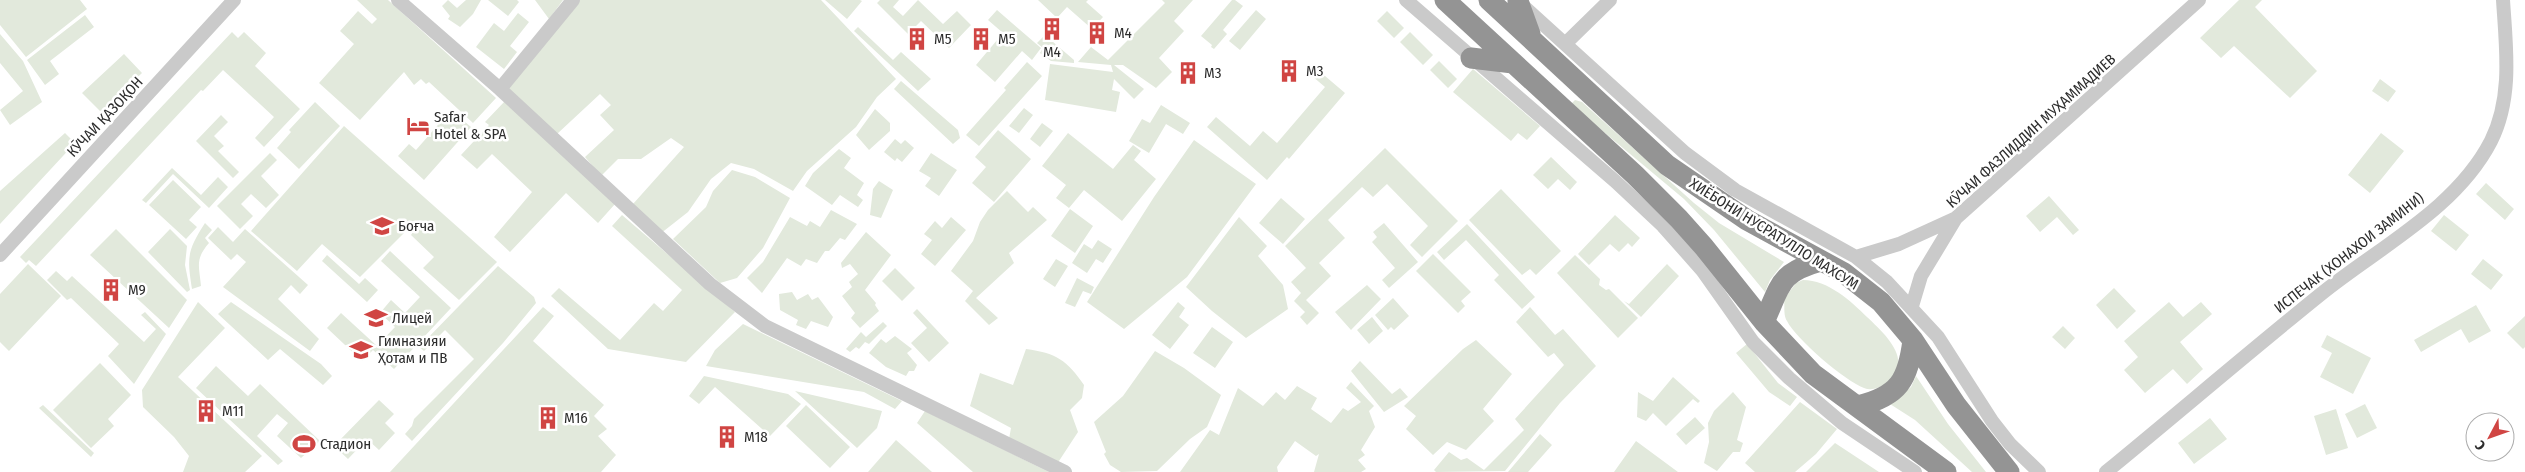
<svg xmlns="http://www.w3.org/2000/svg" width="2525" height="472" font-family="'Fira Sans Condensed',sans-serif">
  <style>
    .green { fill: #e2e9dc }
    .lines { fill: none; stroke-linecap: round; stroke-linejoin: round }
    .minor { stroke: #cacaca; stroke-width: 14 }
    .highway { stroke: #949494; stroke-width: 21 }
    .labels { text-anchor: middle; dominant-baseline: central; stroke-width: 5; stroke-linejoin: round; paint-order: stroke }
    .poi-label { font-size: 15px; fill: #2d2d2d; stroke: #fff; text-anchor: start }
    .street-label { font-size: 15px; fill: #2d2d2d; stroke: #fff }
  </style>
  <rect width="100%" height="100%" fill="#fff"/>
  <path class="green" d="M0 0H80L87 9 26 57 0 25Z
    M357 0H388L496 98 473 123 429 82 426 84 421 79 414 85 404 72 360 120 319 83 354 44 340 31 358 11 372 24 377 19Z
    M448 0 457 8 466 0H481L473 14 460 27 448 19 450 16 442 6Z
    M488 0H517L519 2 508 16Z
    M535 0H563L549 19Z
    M579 0H821L896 79 877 97 856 127 807 171 793 191 754 169 731 163 711 179 688 212 660 234 633 204 684 147 671 138 641 159H618L601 176 585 157 614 130 600 115 611 105 600 94 557 134 504 89Z
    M825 0H860L862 1 847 19Z
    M880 0H899L893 7 903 16 918 0 943 24 957 11 971 25 949 48 921 21 908 34 877 3Z
    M1038 0H1088L1086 2 1103 17 1092 29 1067 7 1057 18Z
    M1162 0H1193L1174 21 1184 31 1159 58 1172 72 1156 88 1123 65H1114L1144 89 1134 99 1114 79 1112 90 1120 92 1116 112 1045 100 1050 64 1113 72 1111 65 1078 62 1091 47 1108 60 1165 3Z
    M1232 0H1235L1243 6 1223 30 1227 34 1214 49 1211 47 1212 45 1201 36Z
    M2239 0H2262L2255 7 2317 71 2290 98 2234 46 2221 58 2200 38Z
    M997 10 1041 48 1032 60 1022 51 995 82 976 65 1003 33 988 20Z
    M1256 10 1266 19 1240 50 1229 41Z
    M1387 11 1404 28 1394 38 1377 21Z
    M518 13 529 22 510 46 517 52 504 69 476 47 494 23 504 31Z
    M85 15 94 27 50 61 59 74 45 85 27 60Z
    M858 27 893 60 901 52 931 79 918 91 854 31Z
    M232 32 238 38 244 32 266 53 255 66 300 109 264 147 255 138 274 117 223 70 203 91 201 90 36 266 29 260 26 263 20 257Z
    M1410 32 1433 55 1423 65 1400 42Z
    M0 34 23 61 42 102 10 125 0 110 23 91 0 63Z
    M1045 35 1074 60V63L1051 61 1040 53 1043 48 1037 43Z
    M124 54 142 73 101 112 82 93Z
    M1439 61 1457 79 1448 88 1430 70Z
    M1027 62 1042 76 979 146 966 135 1006 90 1004 88Z
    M1473 69 1540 126 1527 140 1518 133 1511 141 1453 92Z
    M1318 70 1345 93 1289 159 1287 157 1267 180 1207 127 1216 117 1250 146 1263 131 1277 143 1325 87 1312 76Z
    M2380 79 2396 91 2388 102 2372 91Z
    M901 81 958 130 960 138 953 144 894 89Z
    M1575 100 1582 102 1694 203 1719 223 1784 262 1770 280 1765 292 1714 230 1684 199 1575 108 1572 103Z
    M505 101 615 204 598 223 566 193 510 252 494 237 532 192 492 154 477 169 461 155 489 125 485 122Z
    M315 102 340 126 299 169 277 148 291 132 289 130Z
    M1161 105 1190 123 1183 134 1166 124 1149 153 1129 141 1142 119 1150 123Z
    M1024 108 1033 115 1019 133 1009 126Z
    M875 109 890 123V131L869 150 856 135Z
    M451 110 471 127 424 180 398 156 409 144 416 150Z
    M221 115 228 122 214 136 224 146 218 151 239 172 233 178 196 141Z
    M1042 123 1053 131 1040 147 1030 139Z
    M344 126 497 262 459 300 423 268 434 257 411 235 413 232 409 228 360 277 322 244 297 271 251 231Z
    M998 130 1031 159 994 202 972 183 986 167 975 157Z
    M65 133 75 143 0 224V191Z
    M1068 133 1113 169 1133 145 1141 151 1134 160 1156 179 1122 221 1084 190 1069 208 1056 198 1066 185 1042 166Z
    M2381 133 2404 151 2370 193 2348 175Z
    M895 139 901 144 905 140 914 148 902 162 897 158 895 161 884 152Z
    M1194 140 1256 184 1187 277 1124 329 1087 302 1154 197Z
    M1385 148 1458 221 1422 257 1410 245 1428 226 1387 184 1373 197 1362 187 1328 220 1345 238 1319 263 1331 276 1306 300 1319 313 1307 325 1300 317 1305 312 1294 301 1301 293 1291 282 1306 268 1285 246Z
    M839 149 851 158 844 168 864 183 857 195 863 200 858 207 840 195 832 205 805 186 813 173Z
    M270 153 277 160 261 176 279 195 266 208 251 194 241 204 253 216 240 229 217 206Z
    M931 153 957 170 939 196 925 186 931 178 919 171Z
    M1551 157 1577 182 1570 190 1558 179 1548 189 1533 175Z
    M172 168 201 195 218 177 228 187 209 208 173 174 146 203 142 200Z
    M732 170 755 177 790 198 763 248 737 278 720 283 673 239 706 207 713 191Z
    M173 180 201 207 189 220 197 227 186 239 149 205Z
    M879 181 893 190 881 218 870 215 873 189Z
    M2486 183 2514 209 2505 220 2476 194Z
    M1501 189 1561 251 1536 275 1530 269 1522 275 1469 220Z
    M1007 191 1028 212 1033 207 1047 220 1009 253 1014 263 976 298 998 318 989 325 965 301 973 291 951 271 973 241 980 222 988 210Z
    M2049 196 2079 230 2073 235 2057 217 2040 232 2026 216Z
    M1281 198 1305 219 1283 244 1259 223Z
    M1070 209 1093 226 1075 253 1051 236Z
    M831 210 857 224 845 240 840 238 829 251H825L817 263 806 259 801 266 787 258 762 293 747 278 763 262 790 217 807 226 810 221 820 227Z
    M622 215 735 312 686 362 608 349 551 296 559 288 620 340 654 303 663 311 682 290 612 226Z
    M1615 215 1640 238 1632 247 1628 243 1619 252 1610 244 1589 265 1578 254Z
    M2444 215 2469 235 2456 251 2431 231Z
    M951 217 966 230 935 266 921 254 932 240 924 234 935 221 942 228Z
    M1239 217 1267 246 1258 256 1283 285 1288 309 1246 338 1212 311 1186 287Z
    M205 223 212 230 205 238 209 243C195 259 199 266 201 286L192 289C187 257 187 251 205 223Z
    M1384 223 1418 262 1389 288 1382 280 1395 268 1372 242 1377 237 1373 232Z
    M1467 224 1535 297 1522 309 1494 280 1499 275 1466 240 1444 260 1437 252Z
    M218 227 233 242 245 229 308 285 300 294 291 285 278 299 319 339 310 351 223 287 246 262 237 254 231 260 208 238Z
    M116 229 187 300 169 328 90 255Z
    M170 229 187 246 185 265 190 290 187 292 148 252Z
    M866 232 891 255 865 290 876 303 875 305 879 311 860 328 851 318 855 313 842 296 852 287 849 282 858 274 850 264 842 268 841 263Z
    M1098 240 1112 249 1103 263 1096 259 1087 273 1072 263 1084 244 1092 249Z
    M390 251 451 308 394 369 373 350 362 361 327 328 341 313 377 346 395 327 380 313 391 300 405 313 420 297 381 261Z
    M1433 254 1471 292 1461 301 1465 306 1458 313 1416 271Z
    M327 255 359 284 365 278 378 290 367 302 322 261Z
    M1575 255 1600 279 1599 285 1606 290 1609 289 1638 318 1618 338 1557 273Z
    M1056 259 1068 266 1055 287 1043 279Z
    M2483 259 2503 275 2491 290 2471 274Z
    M28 264 61 296 9 351 0 342V294Z
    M1667 264 1679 276 1641 317 1624 301 1629 304Z
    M498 266 534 297 536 303 503 343 412 441 405 434 412 426 414 419 474 359 445 330 424 351 419 347Z
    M895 268 915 288 902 301 882 281Z
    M56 271 67 281 72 276 144 342 156 329 141 315 145 312 166 334 134 384 108 356 119 344 71 298 67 300 47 280Z
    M1077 278 1094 287 1091 294 1083 291 1075 307 1065 303Z
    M1803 280C1828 280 1851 301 1867 317 1886 335 1916 362 1885 384 1879 388 1871 391 1864 388 1845 381 1796 339 1787 321 1783 315 1785 306 1784 299L1796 283Z
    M1367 285 1381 299 1351 330 1335 312Z
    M2114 288 2136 311 2117 329 2096 305Z
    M792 292 797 300 808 294 812 300 818 297 833 317 828 327 811 321 806 329 796 325 798 320 780 310 779 294Z
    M1393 298 1409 316 1394 330 1391 327 1388 330 1375 315Z
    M198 302 225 328 178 377 262 456 245 472H183L189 456 174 437 143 407 142 390Z
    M231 302 321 364 332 376 323 385 280 349 268 360 218 314Z
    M1178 302 1185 308 1179 317 1189 325 1170 349 1152 335Z
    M2169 302 2183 317 2201 302 2212 314 2180 342 2203 369 2187 384 2173 369 2145 393 2124 370 2138 357 2124 341Z
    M2476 305 2491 331 2469 343 2461 329 2421 352 2414 340Z
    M543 307 554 316 533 341 604 405 594 416 607 429 598 436 616 455 601 472H390Z
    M1530 307 1555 335 1563 329 1596 366 1560 403 1505 471 1436 472 1434 470 1449 452 1461 460 1467 458 1484 470 1524 430 1515 419 1564 365 1554 353 1548 357 1516 322Z
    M917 309 949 343 929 362 911 343 927 328 913 313Z
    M2525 316V347L2523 349 2507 333Z
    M1372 317 1383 331 1369 344 1357 330Z
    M883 322 887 326 869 344 865 342 859 349 856 347 850 352 846 349 861 332 866 337Z
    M743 324 902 401 895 409 864 392 706 366 715 350Z
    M2063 326 2075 338 2065 349 2052 337Z
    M1212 327 1233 342 1215 368 1193 353Z
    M2327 335 2371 358 2353 394 2320 377 2332 353 2321 347Z
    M895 336 912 349 907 353 917 365 914 371H909L906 376 886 367 869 353 881 339 886 343Z
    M1476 340 1512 374 1483 409 1494 421 1466 450 1447 442 1433 455 1406 429 1416 416 1404 406 1463 349Z
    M1747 344 1778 383 1797 397 1790 406 1769 392 1736 353Z
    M1026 349C1056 353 1067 360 1084 385L1082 398 1070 410 1078 432 1057 464 1009 439 1011 428 970 406 980 373 1013 385Z
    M1155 351 1184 368 1221 395 1207 427 1190 439 1157 471 1121 472 1110 465 1104 454 1106 452 1094 422 1123 396Z
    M1360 361 1392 394 1400 388 1408 397 1384 412 1351 371Z
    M100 363 131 395 108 419 114 426 91 448 53 410Z
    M216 366 248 396 260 384 320 441 301 458 277 436 288 423 277 414 257 436 283 461 278 465 196 388Z
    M704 376 788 394 801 404 770 436 715 387 699 404 689 396Z
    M1916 376 1948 424 1986 472H1972L1915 420 1890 404 1911 387Z
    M1673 377 1700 401 1698 403 1693 399 1666 426 1653 413 1646 421 1637 417 1638 392 1653 401Z
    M1351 382 1374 406 1369 411 1375 427 1361 450 1365 455 1358 460 1366 469 1361 472H1314L1319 454 1316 456 1295 441 1277 467 1278 472H1180L1210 430 1219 435 1238 388 1263 406 1276 392 1285 400 1297 386 1317 398 1311 409 1331 423 1343 408 1348 411 1361 402 1346 388Z
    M795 391 882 411 877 428 857 448Z
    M1733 392 1746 407 1737 440 1743 443 1740 452H1733L1717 471 1704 463 1709 442 1708 423 1714 411Z
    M379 400 394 414 385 423 395 433 379 450 367 439 348 459 334 446Z
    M1800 402 1837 429 1816 454 1795 472H1755L1745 463Z
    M2365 404 2377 428 2357 438 2345 414Z
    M43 405 94 453 91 457 39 408Z
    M806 405 850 447 830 468 786 426Z
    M2336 409 2348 448 2326 455 2314 416Z
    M925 411 1049 472H973L917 423Z
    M1695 417 1705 428 1686 445 1676 434Z
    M2210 418 2227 439 2194 464 2178 443Z
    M1540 434 1552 445 1528 472H1508Z
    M896 440 932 472H868Z
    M1636 441 1678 472H1614Z
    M1835 443 1879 472H1806Z"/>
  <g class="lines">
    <path class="minor" d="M398 0 500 89 710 284 765 326 1065 472
      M1406 0 1615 181 1663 226 1702 270 1753 342 1789 378 1842 423 1915 472
      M1521 4 1685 153 1735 190 1856 257 1887 282 1938 337 1992 421 2010 444 2039 472
      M1565 44 1610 0
      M500 89 573 0
      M0 255 234 0
      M1856 257 1899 244 1956 218
      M1912 306 1921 276 1956 218 2199 0
      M2106 472C2178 413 2249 352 2321 294 2379 247 2456 209 2491 141 2513 97 2506 47 2503 0"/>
    <path class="highway" d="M1445 0 1635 175 1679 219 1704 247 1764 322 1813 374 1946 472
      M1489 0 1667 165 1747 220 1844 273 1881 302 1913 340 1956 405 2009 472
      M1518 1 1530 34
      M1471 58 1513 63
      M1764 322C1781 285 1778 273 1821 261
      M1858 406C1899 396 1908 380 1913 340"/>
  </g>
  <defs>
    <symbol id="building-bare" viewBox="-9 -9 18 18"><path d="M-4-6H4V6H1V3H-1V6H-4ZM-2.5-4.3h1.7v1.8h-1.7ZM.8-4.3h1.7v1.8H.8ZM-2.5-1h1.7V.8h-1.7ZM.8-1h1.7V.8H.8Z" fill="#d04543" stroke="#fff" stroke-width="2.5" paint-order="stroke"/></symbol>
    <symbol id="hotel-bare" viewBox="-9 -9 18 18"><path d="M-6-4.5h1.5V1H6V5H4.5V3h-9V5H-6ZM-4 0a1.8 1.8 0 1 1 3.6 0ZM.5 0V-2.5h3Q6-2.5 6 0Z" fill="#d04543" stroke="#fff" stroke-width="2.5" paint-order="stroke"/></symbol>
    <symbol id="school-bare" viewBox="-9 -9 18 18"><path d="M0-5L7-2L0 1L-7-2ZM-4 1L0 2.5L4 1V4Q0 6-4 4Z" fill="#d04543" stroke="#fff" stroke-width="2.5" paint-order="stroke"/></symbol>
    <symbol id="university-bare" viewBox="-9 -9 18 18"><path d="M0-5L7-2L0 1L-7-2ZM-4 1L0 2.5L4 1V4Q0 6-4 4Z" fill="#d04543" stroke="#fff" stroke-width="2.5" paint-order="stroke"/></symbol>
    <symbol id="stadium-bare" viewBox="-9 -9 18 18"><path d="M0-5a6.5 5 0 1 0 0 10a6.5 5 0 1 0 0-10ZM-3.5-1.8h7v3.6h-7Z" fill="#d04543" stroke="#fff" stroke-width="2.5" paint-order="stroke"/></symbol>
  </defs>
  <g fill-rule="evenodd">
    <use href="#building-bare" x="1036" y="13" width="32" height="32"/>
    <use href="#building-bare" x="1081" y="17" width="32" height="32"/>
    <use href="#building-bare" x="901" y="23" width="32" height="32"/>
    <use href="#building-bare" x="965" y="23" width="32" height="32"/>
    <use href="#building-bare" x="1273" y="55" width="32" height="32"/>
    <use href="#building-bare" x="1172" y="57" width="32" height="32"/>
    <use href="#hotel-bare" x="402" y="110" width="32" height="32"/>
    <use href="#school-bare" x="366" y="210" width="32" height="32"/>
    <use href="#building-bare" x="95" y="274" width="32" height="32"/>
    <use href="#university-bare" x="360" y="302" width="32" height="32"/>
    <use href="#school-bare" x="345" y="334" width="32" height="32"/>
    <use href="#building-bare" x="190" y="395" width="32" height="32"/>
    <use href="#building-bare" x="532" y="402" width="32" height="32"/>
    <use href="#building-bare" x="711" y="421" width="32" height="32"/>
    <use href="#stadium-bare" x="288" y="428" width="32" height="32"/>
  </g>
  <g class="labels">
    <g class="poi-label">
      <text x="1114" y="33">М4</text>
      <text x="934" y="39">М5</text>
      <text x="998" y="39">M5</text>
      <text x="1052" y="52" text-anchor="middle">M4</text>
      <text x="1306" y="71">M3</text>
      <text x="1204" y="73">М3</text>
      <text x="434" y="117">Safar<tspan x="434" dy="17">Hotel &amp; SPA</tspan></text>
      <text x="398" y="226">Боғча</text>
      <text x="128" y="290">М9</text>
      <text x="392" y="318">Лицей</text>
      <text x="378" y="341">Гимназияи<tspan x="378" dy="17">Ҳотам и ПВ</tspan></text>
      <text x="222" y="411">М11</text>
      <text x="564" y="418">М16</text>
      <text x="744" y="437">М18</text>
      <text x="320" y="444">Стадион</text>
    </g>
    <g class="street-label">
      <text transform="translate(105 117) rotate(-47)">КӮЧАИ ҚАЗОҚОН</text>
      <text transform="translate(2031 131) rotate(-42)">КӮЧАИ ФАЗЛИДДИН МУҲАММАДИЕВ</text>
      <text transform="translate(1774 234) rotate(32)">ХИЁБОНИ НУСРАТУЛЛО МАХСУМ</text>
      <text transform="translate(2349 253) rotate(-38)">ИСПЕЧАК (ХОНАХОИ ЗАМИНИ)</text>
    </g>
  </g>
  <g transform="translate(2490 437) rotate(229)"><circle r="24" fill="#ffffff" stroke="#ababab"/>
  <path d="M0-4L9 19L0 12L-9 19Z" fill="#d04543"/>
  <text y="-8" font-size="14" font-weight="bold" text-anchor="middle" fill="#2d2d2d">С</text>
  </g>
</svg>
